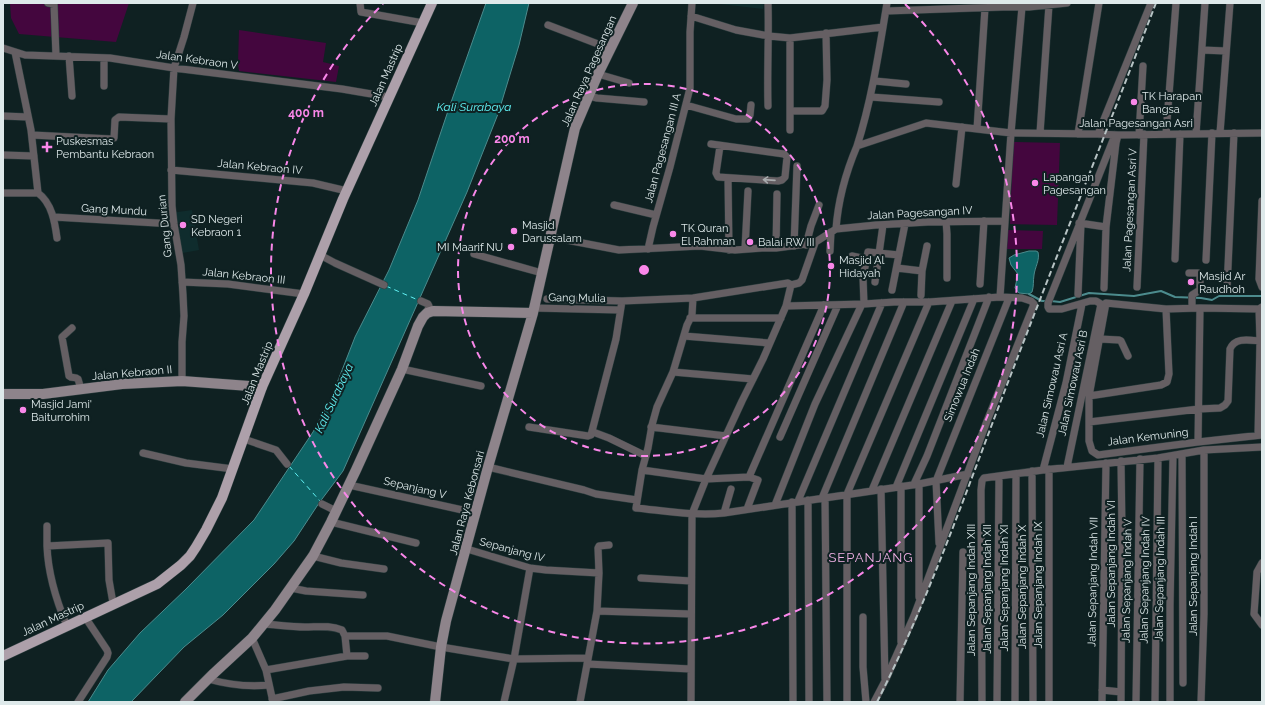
<svg xmlns="http://www.w3.org/2000/svg" width="1265" height="705" font-family="Raleway,sans-serif">
  <style>
    .built { fill: #0f2c2d }
    .green { fill: #44063e }
    .water { fill: #0d6365; stroke: #4c8b8d }
    .lines { fill: none; stroke-linecap: round; stroke-linejoin: round }
    .stream { stroke: #4c8b8d; stroke-width: 2 }
    .ferry { stroke: #61f1f4; stroke-width: 1; stroke-dasharray: 5 4; stroke-linecap: butt }
    .street-casing { stroke: #2c3d3e; stroke-width: 8 }
    .secondary-casing { stroke: #2c3d3e; stroke-width: 11 }
    .primary-casing { stroke: #2c3d3e; stroke-width: 11 }
    .street { stroke: #655f63; stroke-width: 7 }
    .secondary { stroke: #8e848b; stroke-width: 10 }
    .primary { stroke: #ada0aa; stroke-width: 10 }
    .rail { stroke: #b7c3c4; stroke-width: 2; stroke-dasharray: 6 3; stroke-linecap: butt }
    .oneway { stroke: #a8abad }
    .ring { fill: none; stroke: #f987e9; stroke-width: 2; stroke-dasharray: 7 5 }
    .poi-dot { fill: #f987e9; stroke: #0f2122; stroke-width: 1.5 }
    .labels { text-anchor: middle; dominant-baseline: central; stroke-width: 4; stroke-linejoin: round; paint-order: stroke }
    .street-label { font-size: 11px; fill: #dee9ea; stroke: #0f2122 }
    .poi-label { font-size: 11px; fill: #dee9ea; stroke: #0f2122; text-anchor: start }
    .water-label { font-size: 12px; font-style: italic; fill: #61f1f4; stroke: #0f2122 }
    .quarter-label { font-size: 13px; letter-spacing: 1px; fill: #f0b1e5; stroke: #0f2122 }
    .centre { fill: #f987e9; stroke: #0f2122; stroke-width: 2 }
    .ring-label { font-size: 12px; text-anchor: middle; font-weight: bold; fill: #f987e9; stroke: #0f2122; stroke-width: 4; stroke-linejoin: round; paint-order: stroke }
  </style>
  <rect width="100%" height="100%" fill="#0f2122"/>
  <path class="built" d="M720 3H764L763 9 720 4Z
    M192 210 199 250 177 254 171 213Z"/>
  <path class="green" d="M10 3H129L116 42 19 34 11 18Z
    M239 30 326 43 323 62 339 66 336 82 239 71 238 64Z
    M1013 142 1060 143 1057 225 1010 224Z
    M1007 230 1043 231 1042 249H1007Z"/>
  <path class="water" d="M486 3H529L519 45 498 114 467 192 343 471 319 503 294 541 274 564 223 615 184 647 131 702H88L108 670 140 633 186 589 254 520 313 432 330 401 355 337 389 270 418 200 449 108Z
    M1029 251H1036L1038 252C1040 260 1035 267 1034 275 1033 281 1034 286 1032 292L1029 294 1019 293 1015 288 1018 274 1011 265 1009 258 1014 255Z"/>
  <g class="lines">
    <path class="stream" d="M1029 294 1042 301H1046
      M1051 301 1060 302 1089 293 1134 296 1161 291 1175 297 1201 298 1212 300 1219 296H1262"/>
    <path class="ferry" d="M386 286 418 300
      M289 466 320 501"/>
    <defs>
      <path id="street" d="M48 3 54 4 56 56
        M360 3 361 12 423 23
        M886 11 1003 7H1029L1067 3
        M691 16 736 30 769 36 790 38 883 27
        M548 25 611 49
        M3 48 25 55 110 58 174 68 342 89 389 97
        M1202 50 1226 51
        M15 52 31 130 38 193
        M69 56 72 96
        M104 58V86
        M598 74 629 83
        M875 81 906 84
        M589 96 597 98 644 102
        M871 97 939 102
        M686 105 736 119H748L750 115 751 105
        M768 106C767 72 769 37 768 3
        M790 111H822L825 106 827 80 826 33
        M3 116 28 117
        M977 129 985 8
        M790 130V38
        M1040 133 1049 5
        M1220 133 1230 3
        M1078 134 1099 3
        M1098 134 1151 3
        M1166 134 1176 3
        M1196 134 1205 3
        M32 135 111 139 114 138 115 120 119 117 171 119
        M1139 135 1143 66
        M711 144 784 154 787 157 785 177 782 180 778 181 718 177 716 173 720 146
        M857 146C872 99 879 51 887 3
        M3 155 34 156
        M171 170 313 183 347 191
        M728 178 729 250
        M956 184 962 127
        M3 193H38
        M38 193C52 203 55 223 57 238
        M1262 201 1259 279 1262 287
        M614 205 656 215
        M54 217 174 224
        M946 221 947 234V278
        M1079 223 1106 227
        M836 229 876 225 928 222 1005 221
        M551 237 619 250 700 246 735 250 762 248H776L814 243 836 229C838 201 846 172 857 146L926 123 1011 133 1098 134 1118 135 1262 133
        M806 245 811 226 819 205
        M794 246 797 166
        M776 248 777 194
        M648 249 653 227 670 167 690 88V32L692 3
        M745 249 748 191
        M830 251 831 232
        M474 254 542 273
        M320 255 335 263 384 285
        M852 256 866 259
        M1175 259 1180 134
        M1206 260 1212 133
        M897 268 922 271 921 295
        M922 271 927 246
        M1189 273H1198L1200 275V290L1192 295V308
        M182 282 228 284 304 294
        M875 282 883 225
        M980 284 984 221
        M1137 287 1144 134
        M1104 288 1106 227 1116 143 1118 135
        M1227 289 1234 133
        M892 290 905 224
        M1078 294 1081 224
        M1000 297 1011 133 1022 7
        M693 298 692 315 687 325 673 372 657 407 652 425 648 448 642 470 636 508C666 511 695 516 724 513L919 484 968 474
        M547 299 622 301 693 298 788 283 791 285 799 283 802 280 815 243
        M421 301 428 304 429 306 427 313
        M864 304 863 277 868 252 899 255
        M786 306 864 304 894 302H929L1000 297 1022 298 1031 301 1034 304 987 421 914 616 885 681 874 702
        M1262 307 1259 309 1200 308 1166 309 1106 303 1089 396V441L1092 451 1098 455 1198 442 1262 435
        M534 308 620 310
        M690 318H781
        M72 328 62 337 69 376C72 379 75 376 78 379L81 389
        M684 336 769 343
        M1100 339 1119 340 1121 341 1128 356
        M402 369 481 386
        M673 372 753 379
        M182 381V342L184 316 183 295 181 265 174 224 172 206 171 119 174 68 184 37 193 3
        M1089 396 1161 385 1167 382 1169 374 1166 309
        M1089 422 1199 409 1220 408 1225 405 1228 401 1230 349C1235 337 1249 340 1260 341
        M529 427 588 436 591 435 616 339 622 301
        M651 427 726 436
        M593 432 609 438 646 456
        M1258 435 1260 341 1259 309
        M780 437 838 305
        M244 439 276 450 287 464
        M1198 442 1200 308
        M143 453 186 463 233 469
        M1182 454 1183 683
        M488 467 584 490 596 494 637 500
        M1067 467 1101 304 1096 301H1090L1062 309H1049L1048 307V303L1115 135
        M642 470 706 479 749 477 758 480 747 509
        M1043 470 1066 383 1082 304
        M1032 471 1033 702
        M749 477 824 305
        M914 484 927 456 989 297
        M919 484V597
        M349 485 476 513
        M901 486V642
        M896 487 974 299
        M881 489 885 679
        M872 490 952 301
        M825 497 827 702
        M822 498 904 302
        M808 500 809 702
        M798 501 882 303
        M792 502 793 702
        M322 504 336 511
        M775 505 815 404 862 304
        M724 513 731 489
        M331 522 416 543
        M939 543 936 481 1009 298
        M47 546V526
        M467 549 530 568 546 570 599 573
        M313 556 341 563 384 569
        M1262 563 1257 572 1254 614 1262 625
        M641 578 691 581
        M291 588 306 591 363 595
        M597 611 691 614
        M863 617V667L866 702
        M264 624C278 625 291 627 305 627 318 627 330 625 342 630L345 636 347 656
        M67 626C56 600 48 574 47 546L108 543 109 580 113 603
        M345 636H387L441 647 514 659 588 658
        M252 638 266 670 273 702
        M587 664 691 669
        M266 670 347 656H365
        M208 679C229 685 248 687 269 685
        M1102 690 1121 692
        M272 699 309 691 344 687 378 688
        M78 702 107 657 108 653 107 650 85 617
        M504 702 514 659 530 568
        M580 702 597 611 599 573 598 548 599 546 609 545
        M691 702 692 514 706 479 742 401 763 359 786 306 791 285
        M847 702V494L929 302
        M960 702 963 552
        M982 702 981 490 982 481 984 478 1043 470 1158 458 1204 450 1262 447
        M997 702 999 476
        M1015 702 1016 474
        M1049 702V469
        M1102 702 1106 463
        M1121 702 1122 531 1121 461
        M1136 702 1140 459
        M1155 702 1158 458
        M1170 702V606L1173 456
        M1201 702 1204 614V450"/>
      <path id="secondary" d="M3 394H43L122 384 182 381 262 387
        M185 702 212 675 252 638 275 610 313 556 331 522 356 470 402 369 418 326 423 317 427 313 433 311 533 313
        M435 702 441 647 446 621 488 467 533 313 575 128 598 74 633 3"/>
      <path id="primary" d="M3 656 157 584 181 565 190 556 196 547 206 530 222 498 262 387 304 294 343 199 432 3"/>
    </defs>
    <use href="#street" class="street-casing"/>
    <use href="#secondary" class="secondary-casing"/>
    <use href="#primary" class="primary-casing"/>
    <use href="#street" class="street"/>
    <use href="#secondary" class="secondary"/>
    <use href="#primary" class="primary"/>
    <path class="rail" d="M877 702C930 597 968 486 1010 377 1058 252 1108 128 1156 3"/>
  </g>
  <defs><path id="oneway-shaft" d="M-6 0H5M1.5-3L5.5 0L1.5 3" fill="none" stroke-width="1.6" stroke-linecap="round" stroke-linejoin="round"/></defs>
  <use class="oneway" href="#oneway-shaft" transform="translate(769 180) rotate(-176)"/>
  <g class="ring">
    <circle cx="644" cy="270" r="186"/>
    <path d="M905 4A373 373 0 1 1 383 4"/>
  </g>
  <g class="poi-dot">
    <circle cx="1134" cy="102" r="4"/>
    <path d="M45 141h4v4h4v4h-4v4h-4v-4h-4v-4h4z"/>
    <circle cx="1035" cy="183" r="4"/>
    <circle cx="183" cy="225" r="4"/>
    <circle cx="514" cy="231" r="4"/>
    <circle cx="673" cy="234" r="4"/>
    <circle cx="750" cy="242" r="4"/>
    <circle cx="511" cy="247" r="4"/>
    <circle cx="831" cy="266" r="4"/>
    <circle cx="1191" cy="282" r="4"/>
    <circle cx="23" cy="410" r="4"/>
  </g>
  <g class="labels">
    <g class="street-label">
      <text transform="translate(197 60) rotate(8)">Jalan Kebraon V</text>
      <text transform="translate(589 71) rotate(-66)">Jalan Raya Pagesangan</text>
      <text transform="translate(386 75) rotate(-66)">Jalan Mastrip</text>
      <text x="1136" y="123">Jalan Pagesangan Asri</text>
      <text transform="translate(663 148) rotate(-75)">Jalan Pagesangan III A</text>
      <text transform="translate(260 167) rotate(5)">Jalan Kebraon IV</text>
      <text transform="translate(114 210) rotate(3)">Gang Mundu</text>
      <text transform="translate(1130 210) rotate(-87)">Jalan Pagesangan Asri V</text>
      <text transform="translate(920 213) rotate(-3)">Jalan Pagesangan IV</text>
      <text transform="translate(165 226) rotate(-96)">Gang Durian</text>
      <text transform="translate(244 276) rotate(6)">Jalan Kebraon III</text>
      <text transform="translate(577 298) rotate(1)">Gang Mulia</text>
      <text transform="translate(132 373) rotate(-5)">Jalan Kebraon II</text>
      <text transform="translate(257 373) rotate(-68)">Jalan Mastrip</text>
      <text transform="translate(1073 383) rotate(-78)">Jalan Simowau Asri B</text>
      <text transform="translate(962 385) rotate(-68)">Simowua Indah</text>
      <text transform="translate(1052 385) rotate(-77)">Jalan Simowau Asri A</text>
      <text transform="translate(1148 437) rotate(-7)">Jalan Kemuning</text>
      <text transform="translate(415 488) rotate(13)">Sepanjang V</text>
      <text transform="translate(467 503) rotate(-75)">Jalan Raya Kebonsari</text>
      <text transform="translate(512 550) rotate(15)">Sepanjang IV</text>
      <text transform="translate(1111 564) rotate(-90)">Jalan Sepanjang Indah VI</text>
      <text transform="translate(1193 576) rotate(-90)">Jalan Sepanjang Indah I</text>
      <text transform="translate(1160 579) rotate(-89)">Jalan Sepanjang Indah III</text>
      <text transform="translate(1145 580) rotate(-89)">Jalan Sepanjang Indah IV</text>
      <text transform="translate(1127 581) rotate(-89)">Jalan Sepanjang Indah V</text>
      <text transform="translate(1093 582) rotate(-89)">Jalan Sepanjang Indah VII</text>
      <text transform="translate(1038 585) rotate(-90)">Jalan Sepanjang Indah IX</text>
      <text transform="translate(1022 587) rotate(-90)">Jalan Sepanjang Indah X</text>
      <text transform="translate(1004 588) rotate(-90)">Jalan Sepanjang Indah XI</text>
      <text transform="translate(987 589) rotate(-90)">Jalan Sepanjang Indah XII</text>
      <text transform="translate(971 590) rotate(-90)">Jalan Sepanjang Indah XIII</text>
      <text transform="translate(53 619) rotate(-25)">Jalan Mastrip</text>
    </g>
    <g class="poi-label">
      <text x="1142" y="96">TK Harapan<tspan x="1142" dy="13">Bangsa</tspan></text>
      <text x="56" y="141">Puskesmas<tspan x="56" dy="13">Pembantu Kebraon</tspan></text>
      <text x="1043" y="177">Lapangan<tspan x="1043" dy="13">Pagesangan</tspan></text>
      <text x="191" y="219">SD Negeri<tspan x="191" dy="13">Kebraon 1</tspan></text>
      <text x="522" y="225">Masjid<tspan x="522" dy="13">Darussalam</tspan></text>
      <text x="681" y="228">TK Quran<tspan x="681" dy="13">El Rahman</tspan></text>
      <text x="758" y="242">Balai RW III</text>
      <text x="503" y="247" text-anchor="end">MI Maarif NU</text>
      <text x="839" y="260">Masjid Al<tspan x="839" dy="13">Hidayah</tspan></text>
      <text x="1199" y="276">Masjid Ar<tspan x="1199" dy="13">Raudhoh</tspan></text>
      <text x="31" y="404">Masjid Jami'<tspan x="31" dy="13">Baiturrohim</tspan></text>
    </g>
    <g class="water-label">
      <text x="474" y="107">Kali Surabaya</text>
      <text transform="translate(334 398) rotate(-65)">Kali Surabaya</text>
    </g>
    <g class="quarter-label">
      <text x="871" y="557">SEPANJANG</text>
    </g>
  </g>
  <circle cx="644" cy="270" r="6" class="centre"/>
  <g class="ring-label">
    <text x="306" y="117">400 m</text>
    <text x="512" y="143">200 m</text>
  </g>
  <rect width="1265" height="705" fill="none" stroke="#dee9ea" stroke-width="8"/>
</svg>
